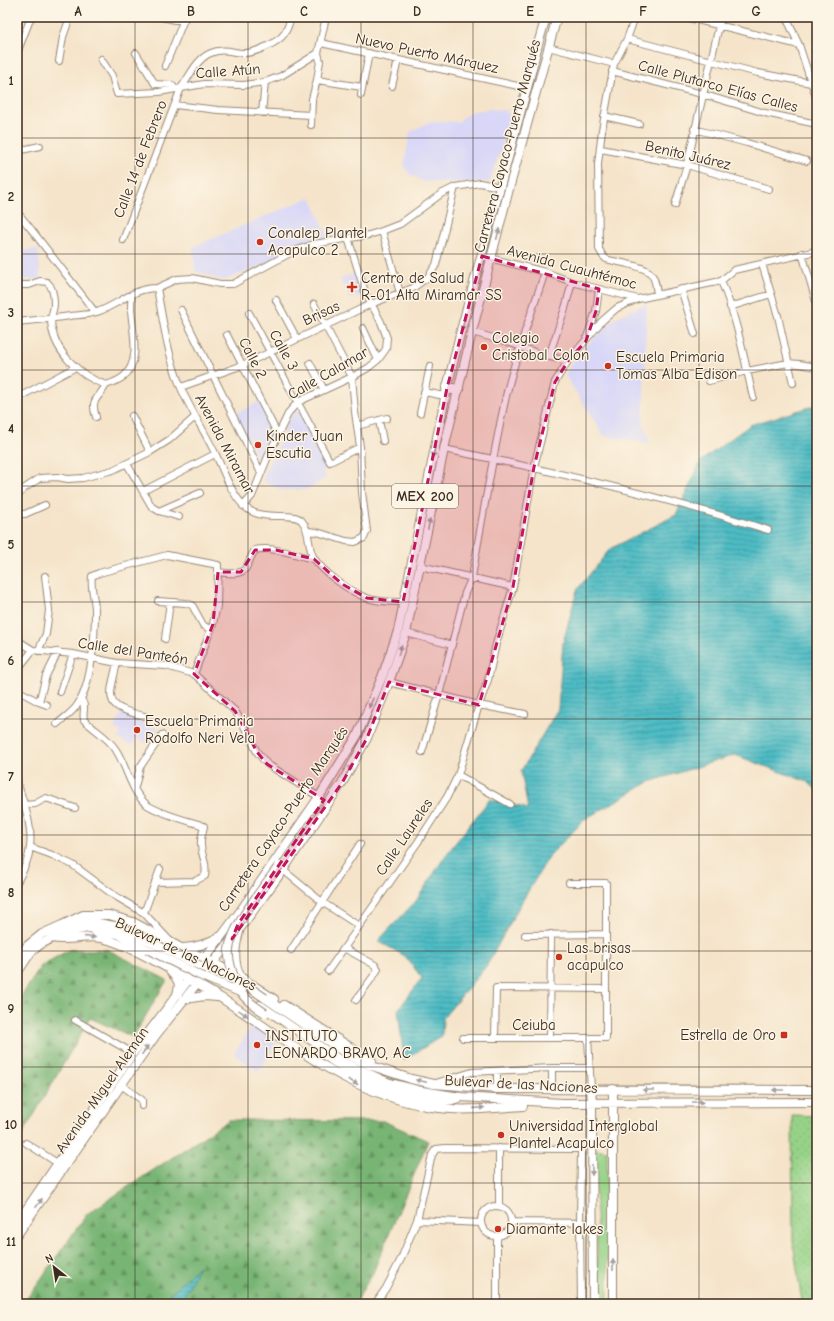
<svg xmlns="http://www.w3.org/2000/svg" width="834" height="1321" font-family="'Comic Neue',sans-serif">
  <style>
    .built { fill: #d8d7f8 }
    .grass { fill: url(#grass-dots); stroke: #687e53 }
    .forest { fill: url(#forest-firs); stroke: #5a7049 }
    .park { fill: #96d388; stroke: #687e53 }
    .water { fill: url(#water-rules); stroke: #447372 }
    .lines { fill: none; stroke-linecap: round; stroke-linejoin: round }
    .minor-casing { stroke: #988774; stroke-width: 8 }
    .major-casing { stroke: #988774; stroke-width: 10 }
    .highway-casing { stroke: #988774; stroke-width: 12 }
    .minor { stroke: #fff; stroke-width: 6 }
    .major { stroke: #fff; stroke-width: 8 }
    .highway { stroke: #fff; stroke-width: 10 }
    .major-bridge-casing { stroke: #988774; stroke-width: 10; stroke-linecap: butt }
    .major-bridge { stroke: #fff; stroke-width: 8 }
    .oneway { fill: #a79f9a }
    .marked { fill: #c2185b; fill-opacity: 0.2; stroke: #c2185b; stroke-width: 3; stroke-dasharray: 8 5; stroke-linejoin: round }
    .grid { fill: none; stroke: #3b2a1e; stroke-width: 1; stroke-opacity: 0.55 }
    .poi-dot { fill: #c8321e; stroke: #fcf5e5; stroke-width: 1.5 }
    .labels { text-anchor: middle; dominant-baseline: central; stroke-width: 3; stroke-linejoin: round; paint-order: stroke }
    .shield { fill: #fcf5e5; stroke: #75675a; stroke-width: 1 }
    .shield-label { font-size: 14px; font-weight: bold; fill: #3b2a1e }
    .street-label { font-size: 15px; fill: #3b2a1e; stroke: #fcf5e5 }
    .poi-label { font-size: 15px; fill: #3b2a1e; stroke: #fcf5e5; text-anchor: start }
    .neatline { fill: none; stroke: #3b2a1e; stroke-width: 1.5 }
    .grid-label { font-size: 13px; text-anchor: middle; font-weight: bold; fill: #3b2a1e }
  </style>
  <defs>
    <pattern id="grass-dots" width="8" height="8" patternUnits="userSpaceOnUse"><rect width="8" height="8" fill="#96d388"/><path d="M2 2h.1M6 6h.1" fill="none" stroke="#82b575" stroke-width="1.8" stroke-linecap="round"/></pattern>
    <pattern id="forest-firs" width="22" height="20" patternUnits="userSpaceOnUse"><rect width="22" height="20" fill="#78b574"/><path d="M5 1l3.5 6h-7zM16 11l3.5 6h-7z" fill="#64935f"/></pattern>
    <pattern id="water-rules" width="6" height="5" patternUnits="userSpaceOnUse"><rect width="6" height="5" fill="#4ebcc5"/><path d="M0 2.5h6" fill="none" stroke="#42999f"/></pattern>
  </defs>
  <rect width="100%" height="100%" fill="#fcf5e5"/>
  <filter id="ink" filterUnits="userSpaceOnUse"><feTurbulence type="fractalNoise" baseFrequency=".025" numOctaves="2"/><feDisplacementMap in="SourceGraphic" scale="8" xChannelSelector="R" yChannelSelector="G"/><feConvolveMatrix kernelMatrix="1 2 1 2 8 2 1 2 1" color-interpolation-filters="sRGB"/></filter>
  <filter id="wash" filterUnits="userSpaceOnUse"><feTurbulence type="fractalNoise" baseFrequency=".012" numOctaves="4" result="noise"/><feDisplacementMap in="SourceGraphic" scale="16" xChannelSelector="R" yChannelSelector="G"/><feGaussianBlur stdDeviation="0.9" result="paint"/><feColorMatrix in="noise" values="0 0 0 0 0 0 0 0 0 0 0 0 0 0 0 0 0 1.4 0 .05"/><feComposite in="paint" operator="in"/></filter>
  <g filter="url(#wash)">
    <rect width="100%" height="100%" fill="#f5e4ca"/>
    <path class="built" d="M492 109 508 111 509 123 490 182H424L409 174 404 166 410 132 431 121 459 122 463 117 473 111Z
      M311 197 328 237 224 281 195 271 193 247Z
      M39 249 40 279 17 280V251Z
      M356 273 364 294 350 299 340 279Z
      M647 303 643 421 650 444 604 436 565 375 576 356 615 318Z
      M260 401 274 430 258 461 236 414Z
      M298 407 331 466 322 471 327 478 305 490H280L263 481V477L292 413Z
      M122 712 158 729 150 744 136 738 132 746 118 739 121 732 114 728Z
      M253 1023 279 1037 259 1072 234 1054Z"/>
    <path class="grass" d="M792 1115 817 1116V1304H803L801 1296 793 1242Z"/>
    <path class="forest" d="M69 950H108L167 980 133 1037 90 1018 17 1144V1003L42 965Z
      M229 1120 383 1121 428 1141 372 1275 354 1304H23L87 1214Z"/>
    <path class="park" d="M594 1149 607 1151 608 1304H599Z"/>
    <path class="water" d="M817 405V790L808 782 735 755 649 782 585 819 550 855 521 903 487 965 443 1018 442 1036 404 1060 398 1010 422 978 405 956 378 941 416 901 446 855 490 799 528 809 521 771 558 709 563 643 577 590 610 549 676 515 701 461 750 425Z
      M199 1266 185 1295 178 1304H158L163 1301Z"/>
  </g>
  <g filter="url(#ink)">
    <g class="lines">
      <defs>
        <path id="minor" d="M162 17 175 20H184
          M635 17 627 39 614 64 602 130 598 164 599 249 603 256 606 259C618 263 644 265 651 274 656 279 656 288 657 295
          M685 17 799 45
          M786 17 799 45 817 100
          M627 39 758 73 811 83
          M321 43 527 88
          M548 47 614 64
          M17 53 31 17
          M136 53 155 84 172 85 175 89
          M101 59 112 76 117 94 159 92 204 84 244 85 265 82 281 76 318 53
          M59 61 63 37 70 17
          M165 66 185 17
          M612 71 702 94 765 113 817 124
          M317 80 362 87
          M392 86 398 60
          M361 95 369 53
          M175 105 218 110 311 115
          M262 113 265 82
          M604 116 639 124
          M311 125 312 99 317 80 320 61 318 53 326 17
          M694 129 747 143 807 161
          M601 149 687 165 769 189
          M17 151 40 146
          M675 205 687 165 721 17
          M17 212 31 229 95 312
          M382 231 400 293
          M123 240 181 88C190 76 197 58 211 53 222 48 232 52 242 53 253 54 278 43 284 34 288 29 289 23 291 17
          M802 253 817 305
          M482 256 545 272 572 282 638 299 721 281 734 270 817 251
          M762 264 778 316 793 383
          M721 281C737 318 744 358 753 397
          M17 285H29L40 281 47 282C53 287 54 296 54 304 54 310 51 315 51 320 52 350 79 376 106 385 112 383 118 381 123 377 142 362 132 330 131 309 131 304 131 299 132 294
          M157 288C163 322 168 356 181 388 191 411 205 432 216 455 224 472 230 491 243 505 260 524 293 510 302 521 311 532 307 547 314 558 322 572 352 593 367 598 378 602 391 602 403 602
          M157 288 177 279 192 278 220 284H233L292 252 314 244 369 235 382 231 400 224 441 194 455 187 480 183 500 187
          M681 289 695 334
          M276 300 297 339
          M730 307 771 294
          M181 310 261 473
          M249 313 330 462 360 447
          M17 322C35 320 52 319 70 316 79 315 88 315 97 312 119 305 132 288 157 288
          M363 328 378 360
          M472 332 511 343 542 355 568 361
          M227 335 278 435
          M587 337 596 311 599 289
          M549 356 566 305 572 282
          M310 363 324 390
          M709 381 747 371 788 363 799 364 817 367
          M181 387 243 365 371 304 413 288 428 277 436 265 455 187
          M424 392 445 396
          M17 398 76 367
          M420 413 430 366
          M132 416 150 452
          M96 417C90 398 98 400 106 385
          M379 420 383 441
          M357 426 387 418
          M444 449C554 471 661 496 768 530
          M127 464 152 507 159 511 179 517
          M143 491 215 454
          M17 496 25 488 40 478 57 477 68 479 83 478 113 470 150 452 169 440 195 417
          M243 506 252 496 269 454 289 412 298 402 352 377 368 368 378 360 386 349 387 338 381 322 365 292 348 238
          M159 511 200 493
          M17 514H25L45 505
          M308 531 317 532 346 541 355 542 364 538 367 531 362 492 360 447 355 412 352 377 314 304
          M420 566 513 587
          M218 572C227 573 240 576 246 568 249 562 251 556 255 550 273 546 296 555 314 559
          M158 601 185 603 192 605 203 625 211 630
          M406 633 452 645
          M165 639 170 602
          M17 640 33 650 73 654 117 663 166 666 194 674 235 711 244 726 257 752 267 764 319 797
          M38 651 46 634 49 610 45 576
          M117 663C108 701 104 706 144 716
          M17 670 33 650
          M389 682 479 705 525 714
          M17 690 39 702 47 705
          M60 692 73 654
          M81 699C87 706 82 712 84 720 95 731 108 737 116 750 127 767 130 790 146 804 157 813 189 821 204 826 203 832 200 839 201 845 201 858 208 861 205 876L195 881 155 882
          M39 702 46 676 58 652
          M57 724C64 718 73 712 78 704 92 683 95 636 95 610 95 599 90 588 92 576L99 573 167 555 218 565 217 606 213 624 194 674
          M422 752 439 695 465 593 472 577C483 515 493 453 507 392 517 351 532 312 545 272
          M458 775 510 804
          M17 781C23 802 33 825 30 847 29 859 23 872 17 882
          M135 787 140 767 162 735
          M24 805 35 804 46 798 75 808
          M30 847 52 855 73 865 115 896 144 913 170 941
          M283 870 322 902 359 926
          M144 913 160 869
          M525 935 606 934
          M344 948 375 965 378 969 375 974 356 1000
          M291 950 360 844
          M328 971 418 842 447 797 458 775 479 705 488 680 496 644 513 587 534 467 555 382 568 361 602 321 617 308 638 299
          M75 1020 133 1053
          M463 1038H606V883H569
          M495 1038 496 988 605 989
          M550 1038 551 934
          M588 1038 591 1089
          M436 1083 472 1072 552 1068H589
          M121 1085 142 1100V1106
          M497 1089V1071
          M552 1089V1068
          M26 1143 59 1164
          M499 1206V1148
          M481 1221a15 15 0 1 1 30 0a15 15 0 1 1-30 0Z
          M417 1220 481 1223
          M511 1222 592 1223
          M497 1237V1304
          M377 1304V1301L386 1288 401 1259 417 1220 432 1155 436 1149 445 1148 580 1149 581 1151 580 1223 581 1304"/>
        <path id="major" d="M62 925 83 915H109L133 922 181 948 204 958 242 978 274 999
          M240 928C235 946 232 961 241 978
          M239 930 283 870 342 783 367 738 389 682 406 633 444 449 472 332 509 189 557 17
          M52 938C71 942 90 933 109 940 131 947 151 959 171 970 188 979 205 988 221 998 291 1042 347 1094 432 1107 462 1112 493 1108 523 1106
          M183 948C196 948 207 943 219 937
          M17 960 27 946 42 934 62 925 87 921 120 927 149 941
          M170 971C178 980 181 983 177 994
          M17 973 31 952 41 944 62 933 88 928 118 934 147 949
          M265 998 348 1055 372 1066 411 1079 434 1084 497 1089 817 1090
          M184 999 205 996 217 997
          M260 1005 343 1062 387 1082 422 1091 461 1097 562 1103 817 1102
          M284 1005 372 1061
          M321 1053C353 1076 387 1093 427 1099 441 1101 445 1103 459 1098
          M591 1089 592 1102 593 1304
          M17 1223 133 1053 239 913 319 797 357 736 382 677 398 631 447 388 461 330 527 88 538 44 546 17
          M17 1235 156 1035 232 939
          M613 1304V1089"/>
        <path id="highway" d="M447 388 458 390"/>
      </defs>
      <use href="#minor" class="minor-casing"/>
      <use href="#major" class="major-casing"/>
      <use href="#highway" class="highway-casing"/>
      <use href="#minor" class="minor"/>
      <use href="#major" class="major"/>
      <use href="#highway" class="highway"/>
      <defs>
        <path id="major-bridge" d="M149 941 189 961 246 985 265 998
          M147 949 199 975 242 993
          M265 1013C245 1000 239 994 232 971 230 964 228 956 229 950 231 927 265 885 279 866"/>
      </defs>
      <use href="#major-bridge" class="major-bridge-casing"/>
      <use href="#major-bridge" class="major-bridge"/>
    </g>
    <defs><path id="oneway-solid" d="M-6-.8H1V-3.2L6.5 0L1 3.2V.8H-6Z"/></defs>
    <g class="oneway">
      <use href="#oneway-solid" transform="translate(498 234) rotate(-76)"/>
      <use href="#oneway-solid" transform="translate(463 325) rotate(105)"/>
      <use href="#oneway-solid" transform="translate(434 452) rotate(102)"/>
      <use href="#oneway-solid" transform="translate(429 524) rotate(-78)"/>
      <use href="#oneway-solid" transform="translate(407 579) rotate(102)"/>
      <use href="#oneway-solid" transform="translate(400 650) rotate(-72)"/>
      <use href="#oneway-solid" transform="translate(371 703) rotate(113)"/>
      <use href="#oneway-solid" transform="translate(349 770) rotate(-61)"/>
      <use href="#oneway-solid" transform="translate(90 937) rotate(4)"/>
      <use href="#oneway-solid" transform="translate(243 1013) rotate(34)"/>
      <use href="#oneway-solid" transform="translate(145 1050) rotate(-55)"/>
      <use href="#oneway-solid" transform="translate(421 1081) rotate(-168)"/>
      <use href="#oneway-solid" transform="translate(353 1082) rotate(28)"/>
      <use href="#oneway-solid" transform="translate(648 1090) rotate(-180)"/>
      <use href="#oneway-solid" transform="translate(778 1090) rotate(180)"/>
      <use href="#oneway-solid" transform="translate(698 1102)"/>
      <use href="#oneway-solid" transform="translate(479 1108) rotate(-4)"/>
      <use href="#oneway-solid" transform="translate(592 1170) rotate(90)"/>
      <use href="#oneway-solid" transform="translate(39 1203) rotate(-55)"/>
      <use href="#oneway-solid" transform="translate(613 1265) rotate(-90)"/>
    </g>
  </g>
  <path class="marked" d="M482 256 599 289 596 311 586 341 568 361 555 382 534 467 513 587 479 705 389 682 367 738 342 783 232 939 238 924 324 800 267 764 257 752 235 711 194 674 213 624 218 572H241L255 550H276L314 559 342 584 367 598 403 602 447 388Z"/>
  <path class="grid" d="M135 17V1304M248 17V1304M361 17V1304M473 17V1304M586 17V1304M699 17V1304M17 138H817M17 254H817M17 370H817M17 486H817M17 602H817M17 719H817M17 835H817M17 951H817M17 1067H817M17 1183H817"/>
  <g class="poi-dot">
    <circle cx="260" cy="242" r="4"/>
    <path d="M350 281h4v4h4v4h-4v4h-4v-4h-4v-4h4z"/>
    <circle cx="484" cy="347" r="4"/>
    <circle cx="608" cy="366" r="4"/>
    <circle cx="258" cy="445" r="4"/>
    <circle cx="137" cy="730" r="4"/>
    <circle cx="559" cy="957" r="4"/>
    <rect x="780" y="1031" width="8" height="8" rx="2"/>
    <circle cx="257" cy="1045" r="4"/>
    <circle cx="501" cy="1135" r="4"/>
    <circle cx="498" cy="1229" r="4"/>
  </g>
  <g class="labels">
    <rect class="shield" x="392" y="484" width="66" height="24" rx="3"/>
    <g class="shield-label">
      <text x="425" y="496">MEX 200</text>
    </g>
    <g class="street-label">
      <text transform="translate(427 53) rotate(12)">Nuevo Puerto Márquez</text>
      <text transform="translate(228 71) rotate(-4)">Calle Atún</text>
      <text transform="translate(718 86) rotate(15)">Calle Plutarco Elías Calles</text>
      <text transform="translate(507 146) rotate(-75)">Carretera Cayaco-Puerto Marqués</text>
      <text transform="translate(688 155) rotate(13)">Benito Juárez</text>
      <text transform="translate(140 159) rotate(-69)">Calle 14 de Febrero</text>
      <text transform="translate(572 267) rotate(15)">Avenida Cuauhtémoc</text>
      <text transform="translate(321 313) rotate(-25)">Brisas</text>
      <text transform="translate(284 350) rotate(61)">Calle 3</text>
      <text transform="translate(253 358) rotate(63)">Calle 2</text>
      <text transform="translate(328 373) rotate(-30)">Calle Calamar</text>
      <text transform="translate(225 444) rotate(62)">Avenida Miramar</text>
      <text transform="translate(133 651) rotate(9)">Calle del Panteón</text>
      <text transform="translate(283 819) rotate(-56)">Carretera Cayaco-Puerto Marqués</text>
      <text transform="translate(404 837) rotate(-56)">Calle Laureles</text>
      <text transform="translate(186 954) rotate(25)">Bulevar de las Naciones</text>
      <text x="534" y="1025">Ceiuba</text>
      <text transform="translate(521 1084) rotate(3)">Bulevar de las Naciones</text>
      <text transform="translate(102 1090) rotate(-55)">Avenida Miguel Alemán</text>
    </g>
    <g class="poi-label">
      <text x="268" y="233">Conalep Plantel<tspan x="268" dy="17">Acapulco 2</tspan></text>
      <text x="361" y="278">Centro de Salud<tspan x="361" dy="17">R-01 Alta Miramar SS</tspan></text>
      <text x="492" y="338">Colegio<tspan x="492" dy="17">Cristobal Colon</tspan></text>
      <text x="616" y="357">Escuela Primaria<tspan x="616" dy="17">Tomas Alba Edison</tspan></text>
      <text x="266" y="436">Kinder Juan<tspan x="266" dy="17">Escutia</tspan></text>
      <text x="145" y="721">Escuela Primaria<tspan x="145" dy="17">Rodolfo Neri Vela</tspan></text>
      <text x="567" y="948">Las brisas<tspan x="567" dy="17">acapulco</tspan></text>
      <text x="776" y="1035" text-anchor="end">Estrella de Oro</text>
      <text x="265" y="1036">INSTITUTO<tspan x="265" dy="17">LEONARDO BRAVO, AC</tspan></text>
      <text x="509" y="1126">Universidad Interglobal<tspan x="509" dy="17">Plantel Acapulco</tspan></text>
      <text x="506" y="1229">Diamante lakes</text>
    </g>
  </g>
  <rect width="834" height="1321" fill="none" stroke="#fcf5e5" stroke-width="44"/>
  <g transform="translate(54 1267) rotate(330)" stroke="#fcf5e5" stroke-width="3" paint-order="stroke">
  <path d="M0-3L7 15L0 10L-7 15Z" fill="#3b2a1e"/>
  <text y="-6" font-size="11" font-weight="bold" text-anchor="middle" fill="#3b2a1e">N</text>
  </g>
  <rect x="22" y="22" width="790" height="1277" class="neatline"/>
  <g class="grid-label">
    <text x="78" y="16">A</text>
    <text x="191" y="16">B</text>
    <text x="304" y="16">C</text>
    <text x="417" y="16">D</text>
    <text x="530" y="16">E</text>
    <text x="643" y="16">F</text>
    <text x="756" y="16">G</text>
    <text x="11" y="85">1</text>
    <text x="11" y="201">2</text>
    <text x="11" y="317">3</text>
    <text x="11" y="433">4</text>
    <text x="11" y="549">5</text>
    <text x="11" y="665">6</text>
    <text x="11" y="781">7</text>
    <text x="11" y="897">8</text>
    <text x="11" y="1013">9</text>
    <text x="11" y="1129">10</text>
    <text x="11" y="1246">11</text>
  </g>
</svg>
